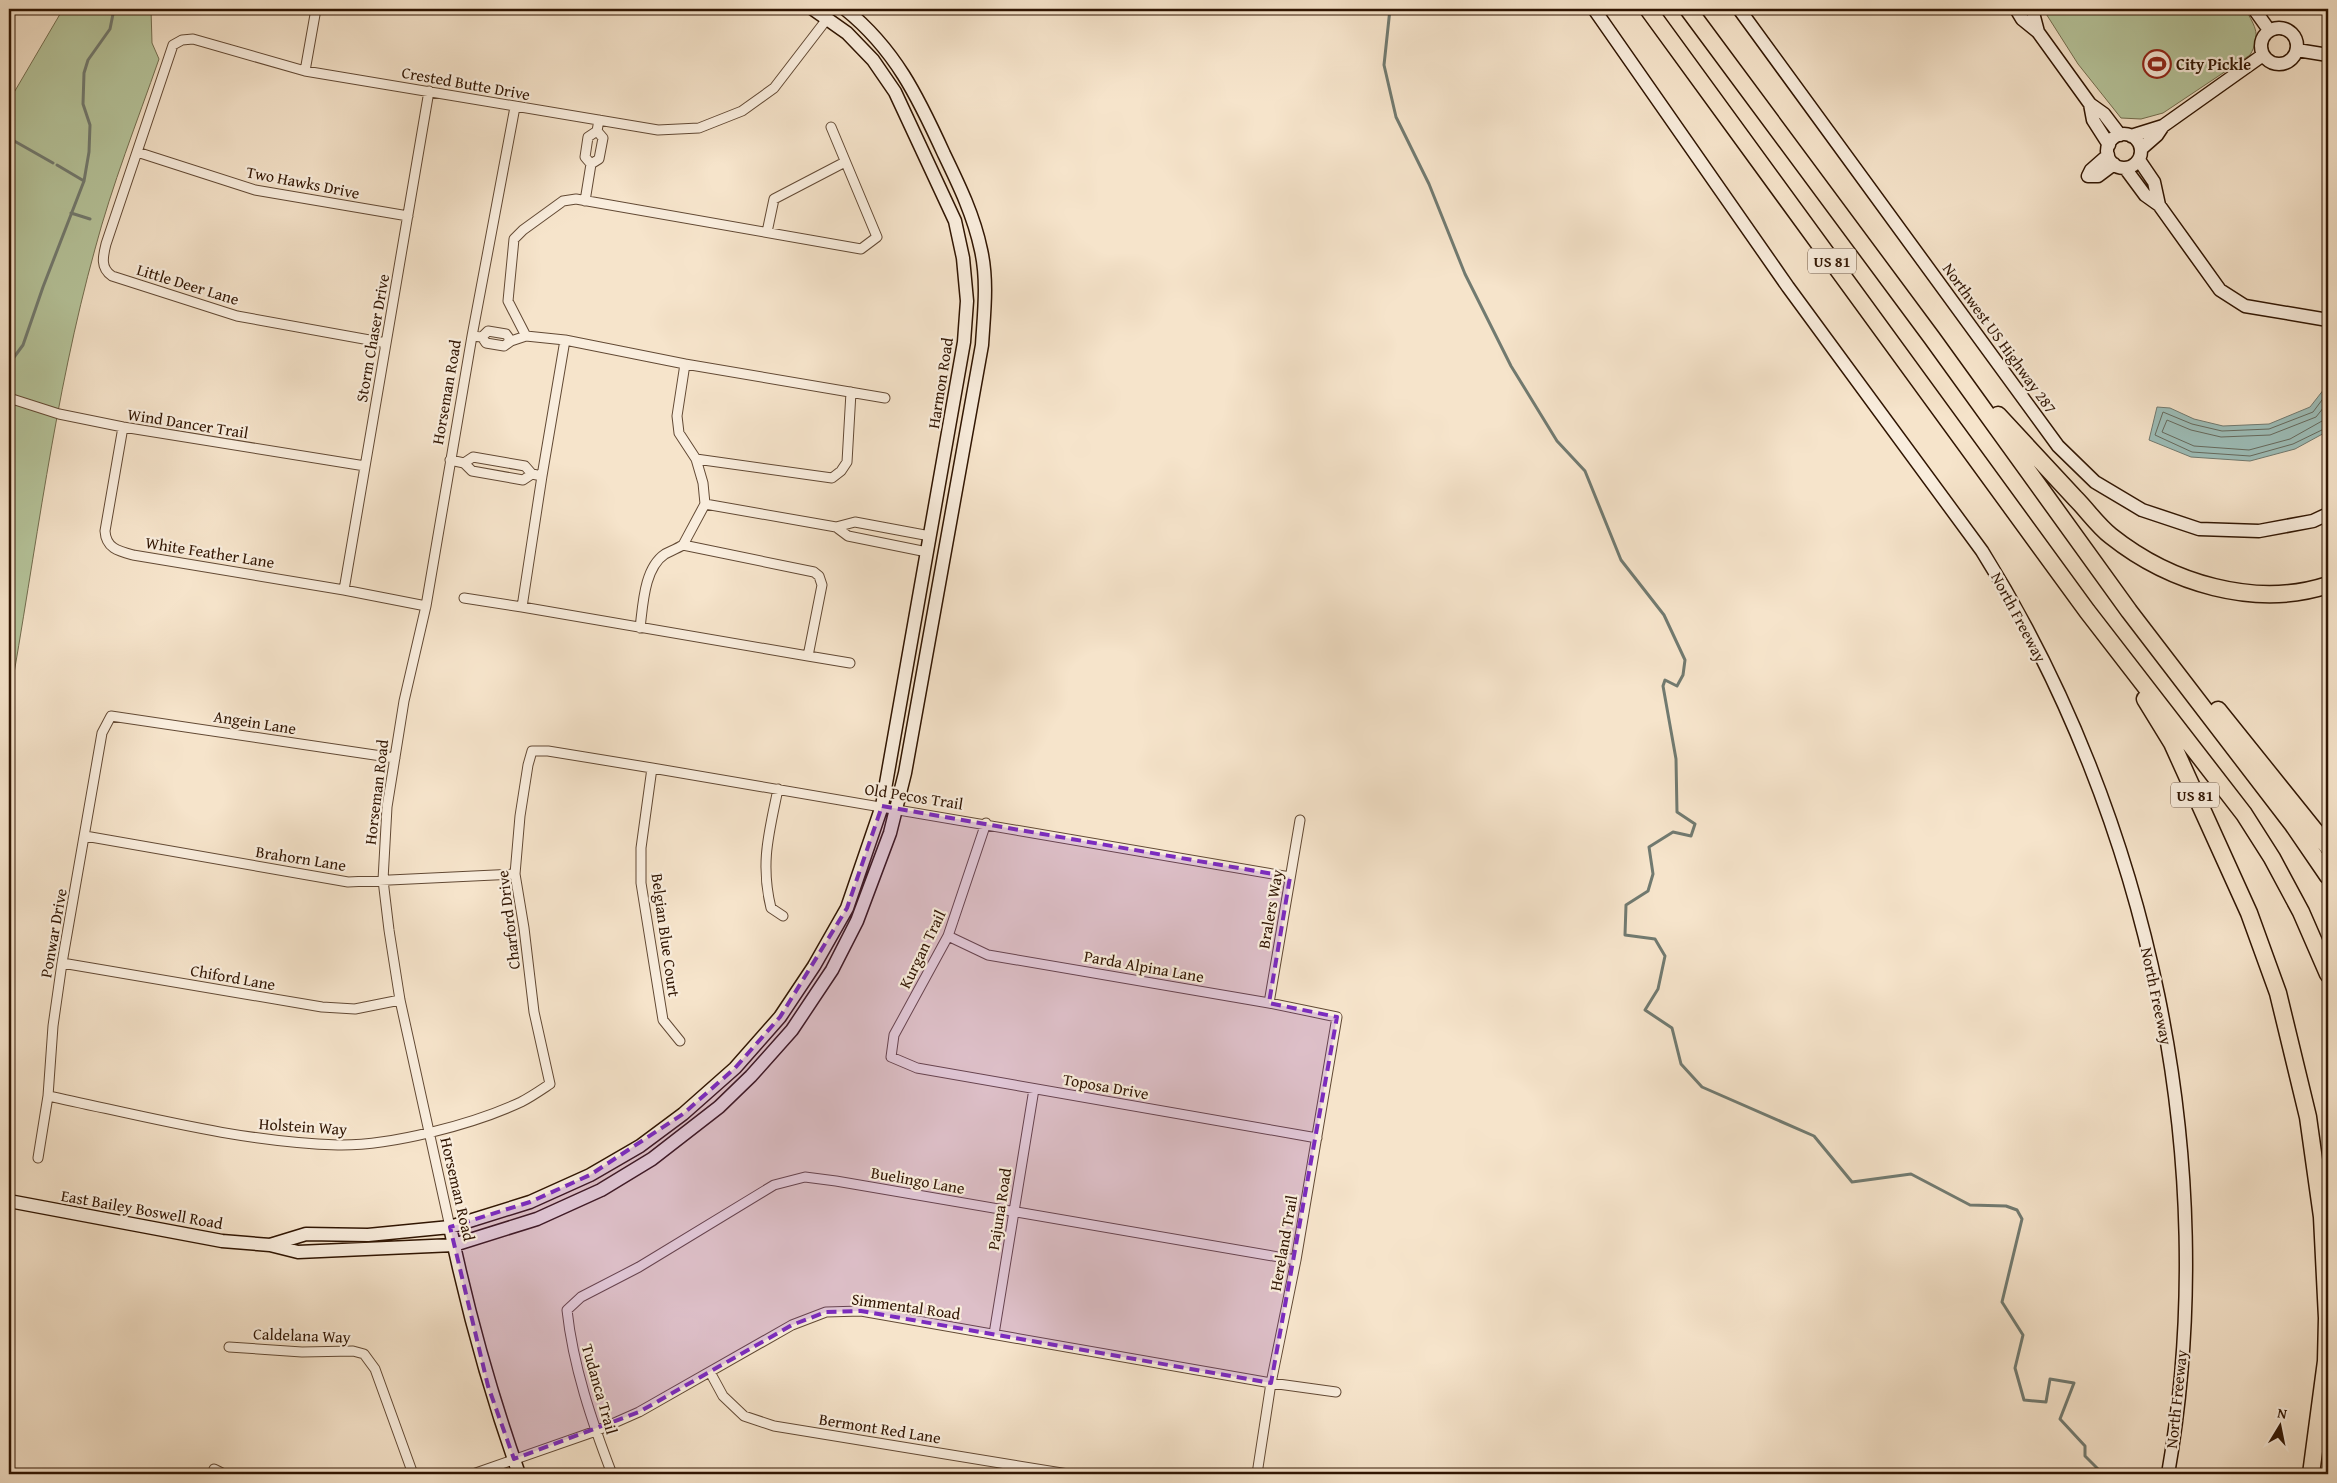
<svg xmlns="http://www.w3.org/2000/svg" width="2337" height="1483" font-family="'Gentium Book Plus',serif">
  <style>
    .green { fill: #b6c59c; stroke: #736d4f }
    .water { fill: #9dbeb9; stroke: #717a70 }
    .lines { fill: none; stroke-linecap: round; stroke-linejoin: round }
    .shore { stroke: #666a5e; stroke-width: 1 }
    .stream { stroke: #717a70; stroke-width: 3 }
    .street-casing { stroke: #624934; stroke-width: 11 }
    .secondary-casing { stroke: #301502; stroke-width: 15 }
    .highway-casing { stroke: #301502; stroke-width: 19 }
    .street { stroke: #f9eddd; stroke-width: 9 }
    .secondary { stroke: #f9eddd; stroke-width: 12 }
    .highway { stroke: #f6e4cb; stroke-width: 16 }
    .marked { fill: #7b2cbf; fill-opacity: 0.2; stroke: #7b2cbf; stroke-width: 4; stroke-dasharray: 10 6; stroke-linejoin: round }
    .labels { text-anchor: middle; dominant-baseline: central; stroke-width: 4.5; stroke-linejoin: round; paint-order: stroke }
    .shield { fill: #f9eddd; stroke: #6c5644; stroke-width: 1 }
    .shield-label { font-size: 15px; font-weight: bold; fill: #301502 }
    .poi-label { font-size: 16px; font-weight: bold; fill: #301502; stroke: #f9eddd; text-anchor: start }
    .street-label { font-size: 16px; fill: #301502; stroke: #f9eddd }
  </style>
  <rect width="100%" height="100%" fill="#f6e4cb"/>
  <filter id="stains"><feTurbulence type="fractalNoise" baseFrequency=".004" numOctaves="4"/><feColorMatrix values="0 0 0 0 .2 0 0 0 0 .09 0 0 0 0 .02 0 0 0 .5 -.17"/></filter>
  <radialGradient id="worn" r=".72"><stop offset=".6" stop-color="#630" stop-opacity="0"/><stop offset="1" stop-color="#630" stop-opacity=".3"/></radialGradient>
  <path class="green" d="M63 9H151L152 43 159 59C137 122 112 185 95 249 54 397 36 551 9 702V101Z
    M2043 9H2245C2256 27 2261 36 2250 55L2163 113 2141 119 2121 118 2078 64Z"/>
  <path class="water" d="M2328 384V431L2295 449 2250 461 2191 457 2149 440 2157 407 2170 408 2194 419 2223 426 2269 424 2310 407Z"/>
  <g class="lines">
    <path class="shore" d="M2328 392 2313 412 2269 429 2222 431 2192 424 2163 412 2155 435 2192 452 2250 456 2293 444 2328 427
      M2328 402 2316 417 2270 435 2221 437 2191 430 2167 420 2162 432 2194 446 2249 450 2290 439 2322 421 2328 420"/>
    <path class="stream" d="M1390 9 1384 65 1396 117 1429 184 1465 274 1511 366 1557 441 1585 471 1621 560 1664 615 1685 660 1683 675 1677 686 1665 680 1663 686 1676 759 1677 812 1695 824 1691 836 1673 832 1649 847 1653 874 1648 891 1626 905 1625 935 1655 939 1665 956 1658 989 1645 1010 1672 1028 1681 1064 1702 1087 1814 1136 1852 1182 1911 1174 1970 1205 2006 1206 2017 1210 2022 1219 2002 1302 2023 1335 2015 1368 2024 1400 2046 1402 2050 1379 2074 1383 2060 1419 2085 1446V1456L2103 1474
      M9 138 53 163
      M57 165 84 181
      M71 213 90 219
      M9 364 23 345 43 287 84 181 89 152 90 125 83 104 84 73 88 60 110 29 114 9"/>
    <defs>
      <path id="street" d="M305 71 316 9
        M137 152 255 190 408 216
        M591 164 585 157 588 137 597 131
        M585 201 591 164 599 159 603 138 597 131 599 120
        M767 232 774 199 845 162
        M526 336 508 301 514 239 523 230 563 201 576 199 861 249 877 237 831 127
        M482 337 488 331 506 334 511 341
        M386 343 237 316 112 276C100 268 103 256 106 244L173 45 182 40 193 39 305 71 658 130 699 128 742 111 774 88 827 19
        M685 364 885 398
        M9 398 59 414 123 427 365 466
        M123 427 105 531C106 548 118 551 133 555L344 590 426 606
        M696 459 832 478 841 471 847 462 851 392
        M450 460 464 463 472 471 523 480 532 474
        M464 463 473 457 525 466 532 474 542 476 522 607 808 656 822 585 819 576 814 572 683 545 705 504 703 483 696 459 679 433 677 416 685 364 565 340 526 336 511 341 504 346 486 343 482 337 472 336
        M542 476 565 340
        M705 504 836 527 855 522 930 536
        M836 527 848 536 927 552
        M344 590 429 91
        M464 598 522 607
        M640 628C643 605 644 568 665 554 671 551 678 548 683 545
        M808 656 850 663
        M652 768 641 848V883L663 1020 680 1041
        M778 789C769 833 760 863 771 908L783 916
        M986 823 948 936 894 1035 891 1057 917 1068 1317 1138
        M85 836 348 882 515 874
        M948 936 988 955 1269 1003 1337 1017 1296 1260 1271 1383 1257 1474
        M62 963 322 1007 355 1009 400 1000
        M1269 1003 1300 820
        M48 1096C144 1116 240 1142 338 1145 391 1146 474 1124 521 1102 531 1097 541 1090 550 1084L534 1012 524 928 515 874 520 816 528 765 532 751H548L652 768 1290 877
        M38 1158 48 1096 53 1026 62 963 102 733 111 716 395 758
        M450 1227 400 1000 389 930 383 880 387 807 404 701 426 606 472 336 515 107
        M994 1334 1034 1089
        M229 1347 302 1352 353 1351 364 1354 375 1369 413 1474
        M710 1372 723 1396 744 1416 774 1426 1068 1474
        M214 1469 224 1474
        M473 1474 596 1431 639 1412 792 1325 826 1312 861 1311 1271 1383 1336 1392
        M612 1474C592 1422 573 1366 567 1310L581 1297 639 1267 774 1185 805 1177 836 1181 1296 1260"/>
      <path id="secondary" d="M1594 9 1788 287 1982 551C2149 819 2223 1161 2168 1474
        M1739 9 2058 446 2095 482 2142 510 2199 529 2259 531 2313 521 2328 514
        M2016 9 2022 19 2038 32 2090 104
        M2032 9 2038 32
        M2254 9 2269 30
        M2261 46a18 18 0 1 1 36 0a18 18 0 1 1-36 0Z
        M2297 50 2328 55
        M2163 126 2263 55
        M2107 151a17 17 0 1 1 34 0a17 17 0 1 1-34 0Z
        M2131 136 2163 126 2157 135 2141 149
        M2109 145 2093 120 2090 104 2104 114 2120 135
        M2108 155 2091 170 2088 176H2098L2114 164
        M2139 160 2154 182 2159 205
        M2125 168 2145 195 2159 205 2220 290 2245 306 2328 320
        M9 1201 222 1241 270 1245 298 1252 454 1245 537 1219 601 1190 652 1159 719 1107 751 1076 792 1030 832 970 857 921 890 833 905 773 982 345C984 313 988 281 981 250 974 216 959 185 944 154 918 97 895 49 845 9
        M450 1227C468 1313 490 1392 519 1474
        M270 1245 306 1234 368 1235 450 1227 530 1202 590 1175 640 1146 683 1114 735 1068 780 1017 814 966 847 908 882 806 964 342 967 301 963 258 955 221 895 92 873 60 847 33 813 9"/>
      <path id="highway" d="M1648 9 2087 611 2244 814 2272 858 2301 912 2328 974
        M1688 9 1932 338 2129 611 2293 825 2328 876
        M1998 415C2023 442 2049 470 2075 498 2087 510 2098 526 2111 536 2170 583 2255 609 2328 585
        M2145 699 2172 743 2249 913 2278 993 2308 1117 2322 1217 2327 1318 2326 1361 2311 1474
        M2218 710 2328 847"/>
    </defs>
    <use href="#street" class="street-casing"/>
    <use href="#secondary" class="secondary-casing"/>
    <use href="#highway" class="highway-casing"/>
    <use href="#street" class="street"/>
    <use href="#secondary" class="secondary"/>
    <use href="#highway" class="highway"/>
  </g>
  <path class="marked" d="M882 806 1290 877 1269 1003 1337 1017 1271 1383 861 1311 826 1312 792 1325 639 1412 514 1459 488 1386 450 1227 530 1202 590 1175 683 1114 735 1068 780 1017 847 908Z"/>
  <defs>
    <symbol id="stadium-ring" viewBox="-11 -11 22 22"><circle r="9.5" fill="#f9eddd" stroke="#8f2418" stroke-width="1.5"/><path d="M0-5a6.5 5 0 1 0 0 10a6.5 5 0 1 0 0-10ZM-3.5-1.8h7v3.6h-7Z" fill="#8f2418"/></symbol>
  </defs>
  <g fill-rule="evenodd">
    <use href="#stadium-ring" x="2141" y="48" width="32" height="32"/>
  </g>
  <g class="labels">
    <g class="shield">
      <rect x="1808" y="248.5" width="48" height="25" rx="4"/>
      <rect x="2171" y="782.5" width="48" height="25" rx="4"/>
    </g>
    <g class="shield-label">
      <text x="1832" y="261">US 81</text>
      <text x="2195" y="795">US 81</text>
    </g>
    <g class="poi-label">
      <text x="2176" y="64">City Pickle</text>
    </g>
    <g class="street-label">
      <text transform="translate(466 83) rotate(10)">Crested Butte Drive</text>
      <text transform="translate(303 182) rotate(11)">Two Hawks Drive</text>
      <text transform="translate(188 284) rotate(17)">Little Deer Lane</text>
      <text transform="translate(372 338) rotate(-80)">Storm Chaser Drive</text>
      <text transform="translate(2000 338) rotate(54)">Northwest US Highway 287</text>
      <text transform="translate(940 383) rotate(-81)">Harmon Road</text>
      <text transform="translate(446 392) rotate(-80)">Horseman Road</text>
      <text transform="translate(188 423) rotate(9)">Wind Dancer Trail</text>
      <text transform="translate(210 552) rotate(9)">White Feather Lane</text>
      <text transform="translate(2019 617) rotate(62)">North Freeway</text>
      <text transform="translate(255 722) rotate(9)">Angein Lane</text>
      <text transform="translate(376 792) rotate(-83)">Horseman Road</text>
      <text transform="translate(914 796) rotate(9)">Old Pecos Trail</text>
      <text transform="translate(301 858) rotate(9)">Brahorn Lane</text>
      <text transform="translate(1270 909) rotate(-80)">Bralers Way</text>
      <text transform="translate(508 920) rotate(-97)">Charford Drive</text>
      <text transform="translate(53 933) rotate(-80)">Ponwar Drive</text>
      <text transform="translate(666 935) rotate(82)">Belgian Blue Court</text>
      <text transform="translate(922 949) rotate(-64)">Kurgan Trail</text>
      <text transform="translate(1144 966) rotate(10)">Parda Alpina Lane</text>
      <text transform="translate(233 977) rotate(10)">Chiford Lane</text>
      <text transform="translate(2157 996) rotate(78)">North Freeway</text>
      <text transform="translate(1106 1086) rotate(10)">Toposa Drive</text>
      <text transform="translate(303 1126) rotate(4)">Holstein Way</text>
      <text transform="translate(918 1180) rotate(10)">Buelingo Lane</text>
      <text transform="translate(458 1189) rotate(77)">Horseman Road</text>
      <text transform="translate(142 1209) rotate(10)">East Bailey Boswell Road</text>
      <text transform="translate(999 1209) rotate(-81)">Pajuna Road</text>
      <text transform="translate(1283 1243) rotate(-80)">Hereland Trail</text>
      <text transform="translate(906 1306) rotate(8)">Simmental Road</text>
      <text transform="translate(302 1335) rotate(2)">Caldelana Way</text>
      <text transform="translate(600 1389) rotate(74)">Tudanca Trail</text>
      <text transform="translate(2176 1399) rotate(-84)">North Freeway</text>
      <text transform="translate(880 1428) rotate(9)">Bermont Red Lane</text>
    </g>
  </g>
  <rect width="2337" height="1483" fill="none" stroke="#f6e4cb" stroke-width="30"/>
  <rect x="10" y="10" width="2317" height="1463" fill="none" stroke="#301502" stroke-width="2.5"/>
  <rect x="15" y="15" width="2307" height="1453" fill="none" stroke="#301502"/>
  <g transform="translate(2280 1426) rotate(10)" stroke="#f9eddd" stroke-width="4" paint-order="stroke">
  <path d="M0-4L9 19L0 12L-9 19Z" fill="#301502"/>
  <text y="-8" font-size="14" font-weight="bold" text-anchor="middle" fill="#301502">N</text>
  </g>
  <rect width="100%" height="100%" filter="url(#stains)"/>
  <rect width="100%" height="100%" fill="url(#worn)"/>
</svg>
